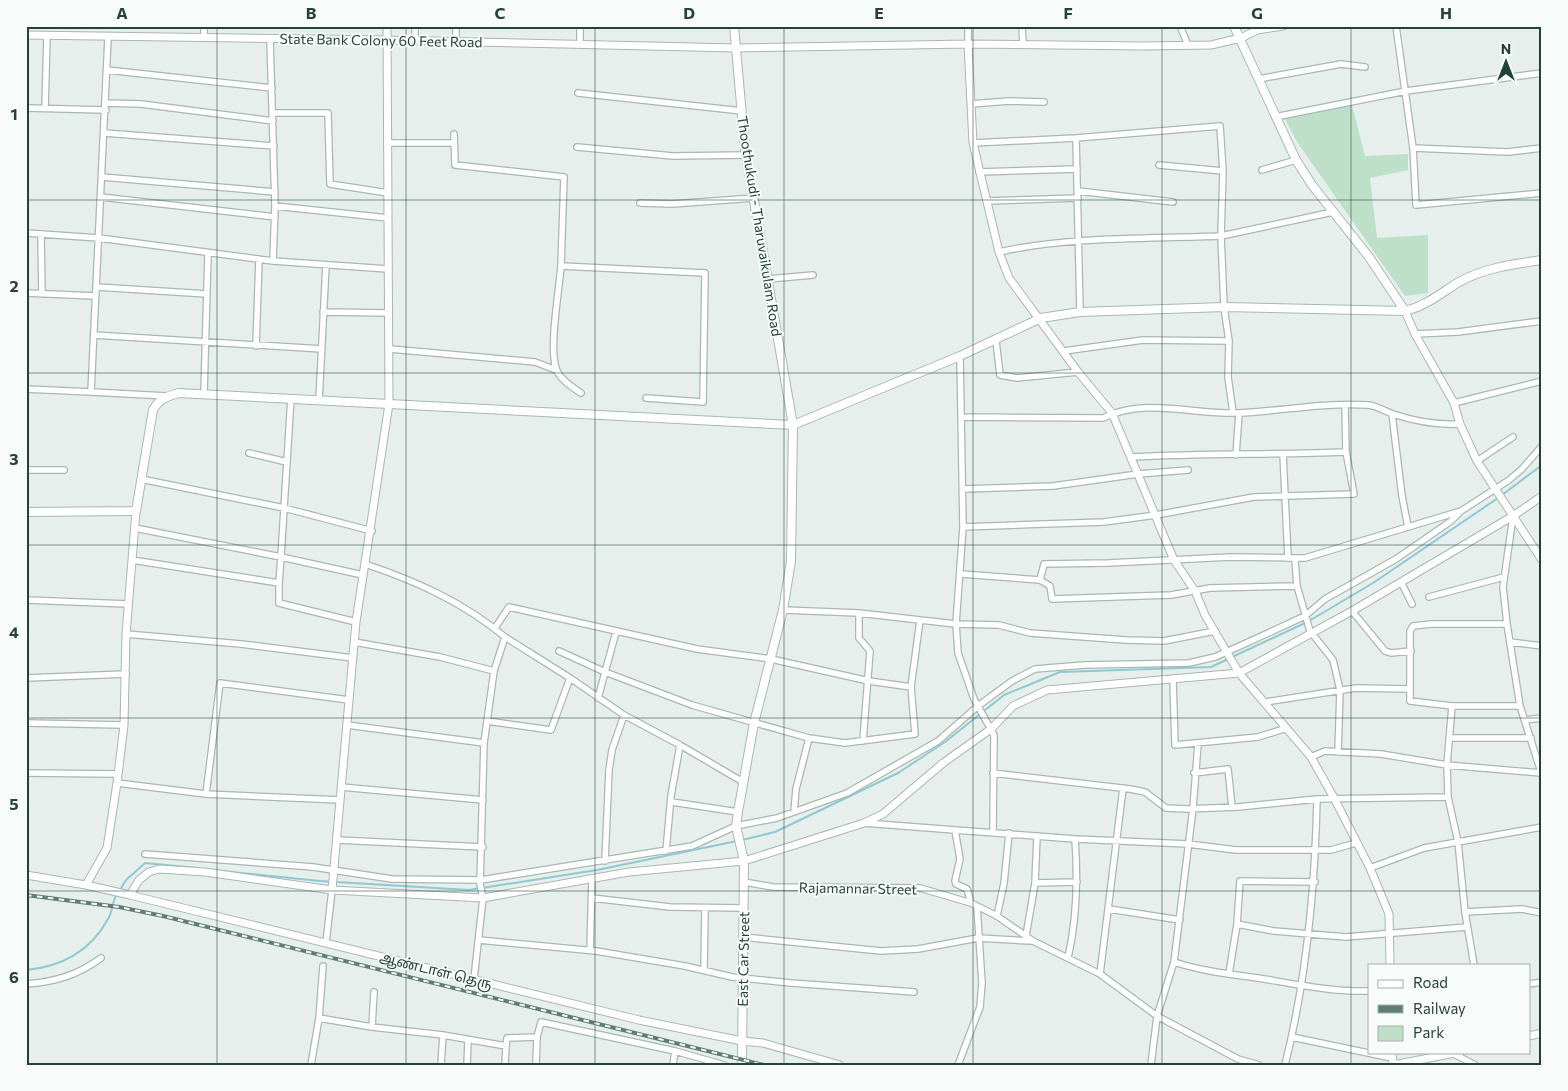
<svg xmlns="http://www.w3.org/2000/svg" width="1568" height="1091" font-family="Commissioner,'Noto Sans Tamil',sans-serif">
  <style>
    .green { fill: #bfe0c8 }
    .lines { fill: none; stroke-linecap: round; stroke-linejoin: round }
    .stream { stroke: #8ec9d4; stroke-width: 2 }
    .minor-casing { stroke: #a8b8b2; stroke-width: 8 }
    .tertiary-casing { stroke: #a8b8b2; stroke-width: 9 }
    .secondary-casing { stroke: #a4bbb3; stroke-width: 10 }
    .minor { stroke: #fff; stroke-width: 5.5 }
    .tertiary { stroke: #fff; stroke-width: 7 }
    .secondary { stroke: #fff; stroke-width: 8 }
    .rail-casing { stroke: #5f7d75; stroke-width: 4 }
    .rail { stroke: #f7fbf9; stroke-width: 2; stroke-dasharray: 5.5; stroke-linecap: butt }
    .grid { fill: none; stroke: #24423a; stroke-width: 1; stroke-opacity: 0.55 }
    .labels { text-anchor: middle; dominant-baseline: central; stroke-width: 4; stroke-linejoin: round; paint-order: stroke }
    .street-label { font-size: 14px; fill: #24423a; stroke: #f7fbf9 }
    .neatline { fill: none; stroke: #24423a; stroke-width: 2 }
    .grid-label { font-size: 16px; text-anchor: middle; font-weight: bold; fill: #24423a }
  </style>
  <rect width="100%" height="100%" fill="#e6efeb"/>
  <path class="green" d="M1352 105 1365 156 1408 154V170L1370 178 1377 238 1428 235V293L1405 296 1297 142 1285 119Z"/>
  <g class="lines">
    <path class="stream" d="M1502 495 1542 465
      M1309 621 1373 583 1498 498
      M1232 657 1305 623
      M742 840 775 832 898 773 945 742 1004 695 1060 672 1211 667 1228 659
      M212 870 320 881 469 890 597 870 737 841
      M120 890 126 880 145 863 197 868
      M26 970C61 967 91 951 108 919 113 911 112 901 117 894"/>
    <defs>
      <path id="minor" d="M415 26V40
        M456 26V41
        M968 26V44
        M1022 26 1023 45
        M1180 26 1188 45
        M1396 26 1413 148 1416 205 1542 193
        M204 38V26
        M270 39 275 206 388 218
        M580 44V26
        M107 70 272 88
        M1258 79 1341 64 1365 67
        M578 93 742 111
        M106 103 141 104 273 121
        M971 104 1009 101 1044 102
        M26 108 106 110
        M45 108 47 36
        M273 113H328L330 184 388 193
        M1275 117 1406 91 1542 73
        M104 133 274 146
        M454 134 455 165 564 177 561 266
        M1076 138 1220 126 1223 171 1221 236 1333 212
        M387 143H454
        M973 143 1076 138 1080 312
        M577 147 673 156 746 155
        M1413 148 1508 152 1542 148
        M1159 165 1223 171
        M1262 170 1296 160
        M979 172 1077 169
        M102 177 275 192
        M1078 191 1173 202
        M101 197 275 217
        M987 201 1078 198
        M640 203 672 204 754 198
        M26 233 99 238 273 261 388 269
        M41 234 42 294
        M999 252C1071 236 1148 239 1221 236L1224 307 1229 341 1228 377 1233 413
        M273 261 275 206
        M768 279 813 275
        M97 287 207 294
        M26 293 96 296
        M323 312 389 313
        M1415 334 1458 332 1542 321
        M94 335 322 349
        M996 341 1000 375 1017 378 1078 372
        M256 346 259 259
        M390 349 535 362 556 370
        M1064 351 1143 340 1229 341
        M26 389 91 392 108 38
        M91 392 167 396
        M204 393 208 253
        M581 393C572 387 559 379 556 368 549 347 559 291 561 266L705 273 703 402 646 398
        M319 400 326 265
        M1454 403 1542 381
        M1392 414 1402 496 1408 527
        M962 417 1103 418C1145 397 1194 415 1239 413 1282 411 1325 402 1368 405 1378 406 1384 411 1393 414 1414 421 1438 425 1460 424
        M249 453 287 462
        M1283 454 1288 558
        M1236 455 1239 413
        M1132 457C1203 453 1275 455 1346 452
        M1477 461 1513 437
        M26 470H64
        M141 479 284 508 291 398
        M963 489 1053 486 1138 474 1188 470
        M1513 516 1503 587 1507 624 1520 706 1542 775
        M963 527 1104 522 1156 515 1254 497 1354 494 1346 452 1345 405
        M135 528 281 557 284 508 372 531
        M132 560 279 583 281 557 363 575
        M1295 560 1297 586
        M961 574 1040 580 1044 564 1108 563 1231 557 1305 558 1461 511 1509 480 1522 469 1542 446
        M1040 580 1050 586 1052 599 1171 595 1210 588 1297 586 1310 631 1333 660 1340 690 1338 752
        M1401 582 1412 604
        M279 583V603L356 622
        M1429 597 1504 577
        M26 600 128 604
        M783 610 859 613 920 620 911 687
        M1352 611 1385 651 1391 653 1411 651
        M859 613V638L870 651 863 741
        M920 620 956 624 963 527 960 356
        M495 628 509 607 697 649 771 659 869 681 911 687 915 734 845 743 809 738 692 705 605 672 559 651
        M126 634 241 644 353 658
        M354 642 440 657 494 671
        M1510 642 1542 646
        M26 678 126 674
        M570 678 624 715 680 745 743 782
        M1173 680 1175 745 1258 737 1287 728
        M1410 689V631L1413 626 1431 624H1507
        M598 698 616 632
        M1265 702 1356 688 1410 689V701L1452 706H1520
        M1452 706 1447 765 1448 797 1458 842 1465 912 1474 965
        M1525 720 1542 718
        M487 721 551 730 570 678 505 637
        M26 723 124 725
        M347 725 484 743 494 671 505 637C463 602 416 581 365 564
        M1449 738H1531
        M1311 757 1325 751 1381 754 1447 765 1541 773
        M26 773 118 774
        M993 773 1130 789 1145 792 1166 808 1187 809 1238 807 1317 799 1448 797
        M1194 773 1228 769 1232 807
        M117 783 206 794 340 800
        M341 787 483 800
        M206 794 220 683 349 700
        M672 802 738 812
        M794 812 796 789 809 738
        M864 823 955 830 960 859 955 881 956 884 967 889 971 903 997 916 1033 941 1100 974 1157 1016 1238 1059 1259 1065
        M955 830 1075 839 1188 844 1236 850H1331L1356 843
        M993 832 994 735 974 699 958 653 956 624 999 625 1030 633 1126 640 1164 641 1215 631
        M337 840 483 847
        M666 851 671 796 680 745
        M145 854 313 867 392 879 481 880 692 846 736 826 777 818 847 793 938 741 978 706 1012 681 1035 669 1084 665 1189 663 1215 657 1242 645 1305 616 1325 599 1396 559 1451 521 1461 511
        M605 861 609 770 612 750 624 715
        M1370 868 1424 848 1542 827
        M744 882 773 887 920 888 971 903
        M1035 883 1077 882
        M592 898 670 907 743 908
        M1109 909 1180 920
        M1465 912 1522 909 1542 913
        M997 916 1004 883 1009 833
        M1237 924 1274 931 1346 937 1467 927
        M1026 936 1035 883 1037 836
        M743 937 881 951 918 949 978 938 1031 941
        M479 940 596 951 685 966 732 977 791 983 914 992
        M326 943 332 890
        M590 950 592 879
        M1068 958C1077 918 1078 879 1075 839
        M1174 962C1201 971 1230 974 1258 978 1295 984 1332 992 1369 991
        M704 970 705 908
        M1100 974 1123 788
        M1229 974 1237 924 1240 881 1315 882
        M474 979 483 898 480 884 484 743
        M26 984C55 982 78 975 101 958
        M1529 984 1542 982
        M374 992 372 1027 443 1035 506 1046 505 1065
        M319 1018 372 1027
        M1292 1037 1392 1058
        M506 1046 507 1038 537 1037
        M1454 1054 1475 1065
        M311 1065 319 1018 323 966
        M441 1065 443 1035
        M467 1065 468 1041
        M536 1065 537 1037 541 1022 675 1051 724 1065
        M673 1065 675 1051
        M958 1065 980 1007 982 983 977 906
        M1151 1065 1157 1016 1174 962 1193 808 1198 744
        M1285 1065C1307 977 1315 889 1317 799"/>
      <path id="tertiary" d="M26 35 386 40 736 48 968 44 1143 46 1211 45 1241 38 1257 30 1283 26
        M968 44 973 143 999 252 1009 278 1078 372 1112 413 1174 560 1195 591 1205 615 1239 673 1311 757 1334 798 1370 868 1389 914 1390 965
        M1405 311 1415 334 1454 403 1460 424 1477 461 1542 560
        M26 875 86 885 107 848 117 783 124 725 126 634 136 511
        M86 885 130 895 139 880 149 872 159 869 205 872 332 890 483 898 629 872 744 861 864 823 883 814 943 763 991 729 1013 706 1047 690 1239 673 1352 611 1513 516 1542 496
        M332 890 356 622 389 404 387 26
        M130 895 639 1020 742 1041 763 1043 840 1065
        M1529 1036 1542 1033
        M1392 1052 1393 1065
        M1393 1065 1460 1052"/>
      <path id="secondary" d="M734 26 745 149 793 425 791 561 783 610 754 723 738 812 736 826 744 861 742 1065
        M1234 26 1296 160 1312 185 1369 257 1405 311
        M26 512 136 511 153 410C159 399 167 396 179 393L793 425 960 356 1041 318 1080 312 1224 307 1405 311C1426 306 1441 293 1459 282 1484 268 1514 264 1542 260"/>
    </defs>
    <use href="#minor" class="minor-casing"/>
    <use href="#tertiary" class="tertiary-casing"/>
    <use href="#secondary" class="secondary-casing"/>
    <use href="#minor" class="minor"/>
    <use href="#tertiary" class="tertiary"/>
    <use href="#secondary" class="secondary"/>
    <defs>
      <path id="rail" d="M26 895 119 907 163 916 764 1065"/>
    </defs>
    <use href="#rail" class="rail-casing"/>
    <use href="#rail" class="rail"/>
  </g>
  <path class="grid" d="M217 26V1065M406 26V1065M595 26V1065M784 26V1065M973 26V1065M1162 26V1065M1351 26V1065M26 200H1542M26 373H1542M26 545H1542M26 718H1542M26 891H1542"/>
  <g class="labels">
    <g class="street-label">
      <text transform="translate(381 40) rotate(1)">State Bank Colony 60 Feet Road</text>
      <text transform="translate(760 226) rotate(81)">Thoothukudi - Tharuvaikulam Road</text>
      <text transform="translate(858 888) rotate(1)">Rajamannar Street</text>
      <text transform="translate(743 959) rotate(-89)">East Car Street</text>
      <text transform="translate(436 970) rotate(14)">ஆண்டாள் தெரு</text>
    </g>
  </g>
  <rect width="1568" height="1091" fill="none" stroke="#f7fbf9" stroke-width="55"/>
  <rect x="1368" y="964" width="162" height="90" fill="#f7fbf9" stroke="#a3b1ad"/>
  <rect x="1378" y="980" width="25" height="8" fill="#ffffff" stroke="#a3b1ad"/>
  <text x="1413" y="988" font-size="15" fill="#24423a">Road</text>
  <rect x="1378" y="1005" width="25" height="8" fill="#5f7d75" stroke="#a3b1ad"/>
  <text x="1413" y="1014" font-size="15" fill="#24423a">Railway</text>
  <rect x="1378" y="1026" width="25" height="15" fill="#bfe0c8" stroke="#a3b1ad"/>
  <text x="1413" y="1038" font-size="15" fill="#24423a">Park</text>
  <g transform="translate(1506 62)" stroke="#f7fbf9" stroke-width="4" paint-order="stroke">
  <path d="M0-4L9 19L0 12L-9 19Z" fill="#24423a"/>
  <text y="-8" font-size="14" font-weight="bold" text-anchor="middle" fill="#24423a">N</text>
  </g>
  <rect x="28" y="28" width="1512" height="1036" class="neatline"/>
  <g class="grid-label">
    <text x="122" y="19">A</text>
    <text x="311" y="19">B</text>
    <text x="500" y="19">C</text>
    <text x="689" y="19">D</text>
    <text x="879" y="19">E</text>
    <text x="1068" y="19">F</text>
    <text x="1257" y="19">G</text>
    <text x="1446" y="19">H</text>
    <text x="14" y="120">1</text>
    <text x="14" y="292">2</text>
    <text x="14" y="465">3</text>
    <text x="14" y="638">4</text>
    <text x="14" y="810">5</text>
    <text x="14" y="983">6</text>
  </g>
</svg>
